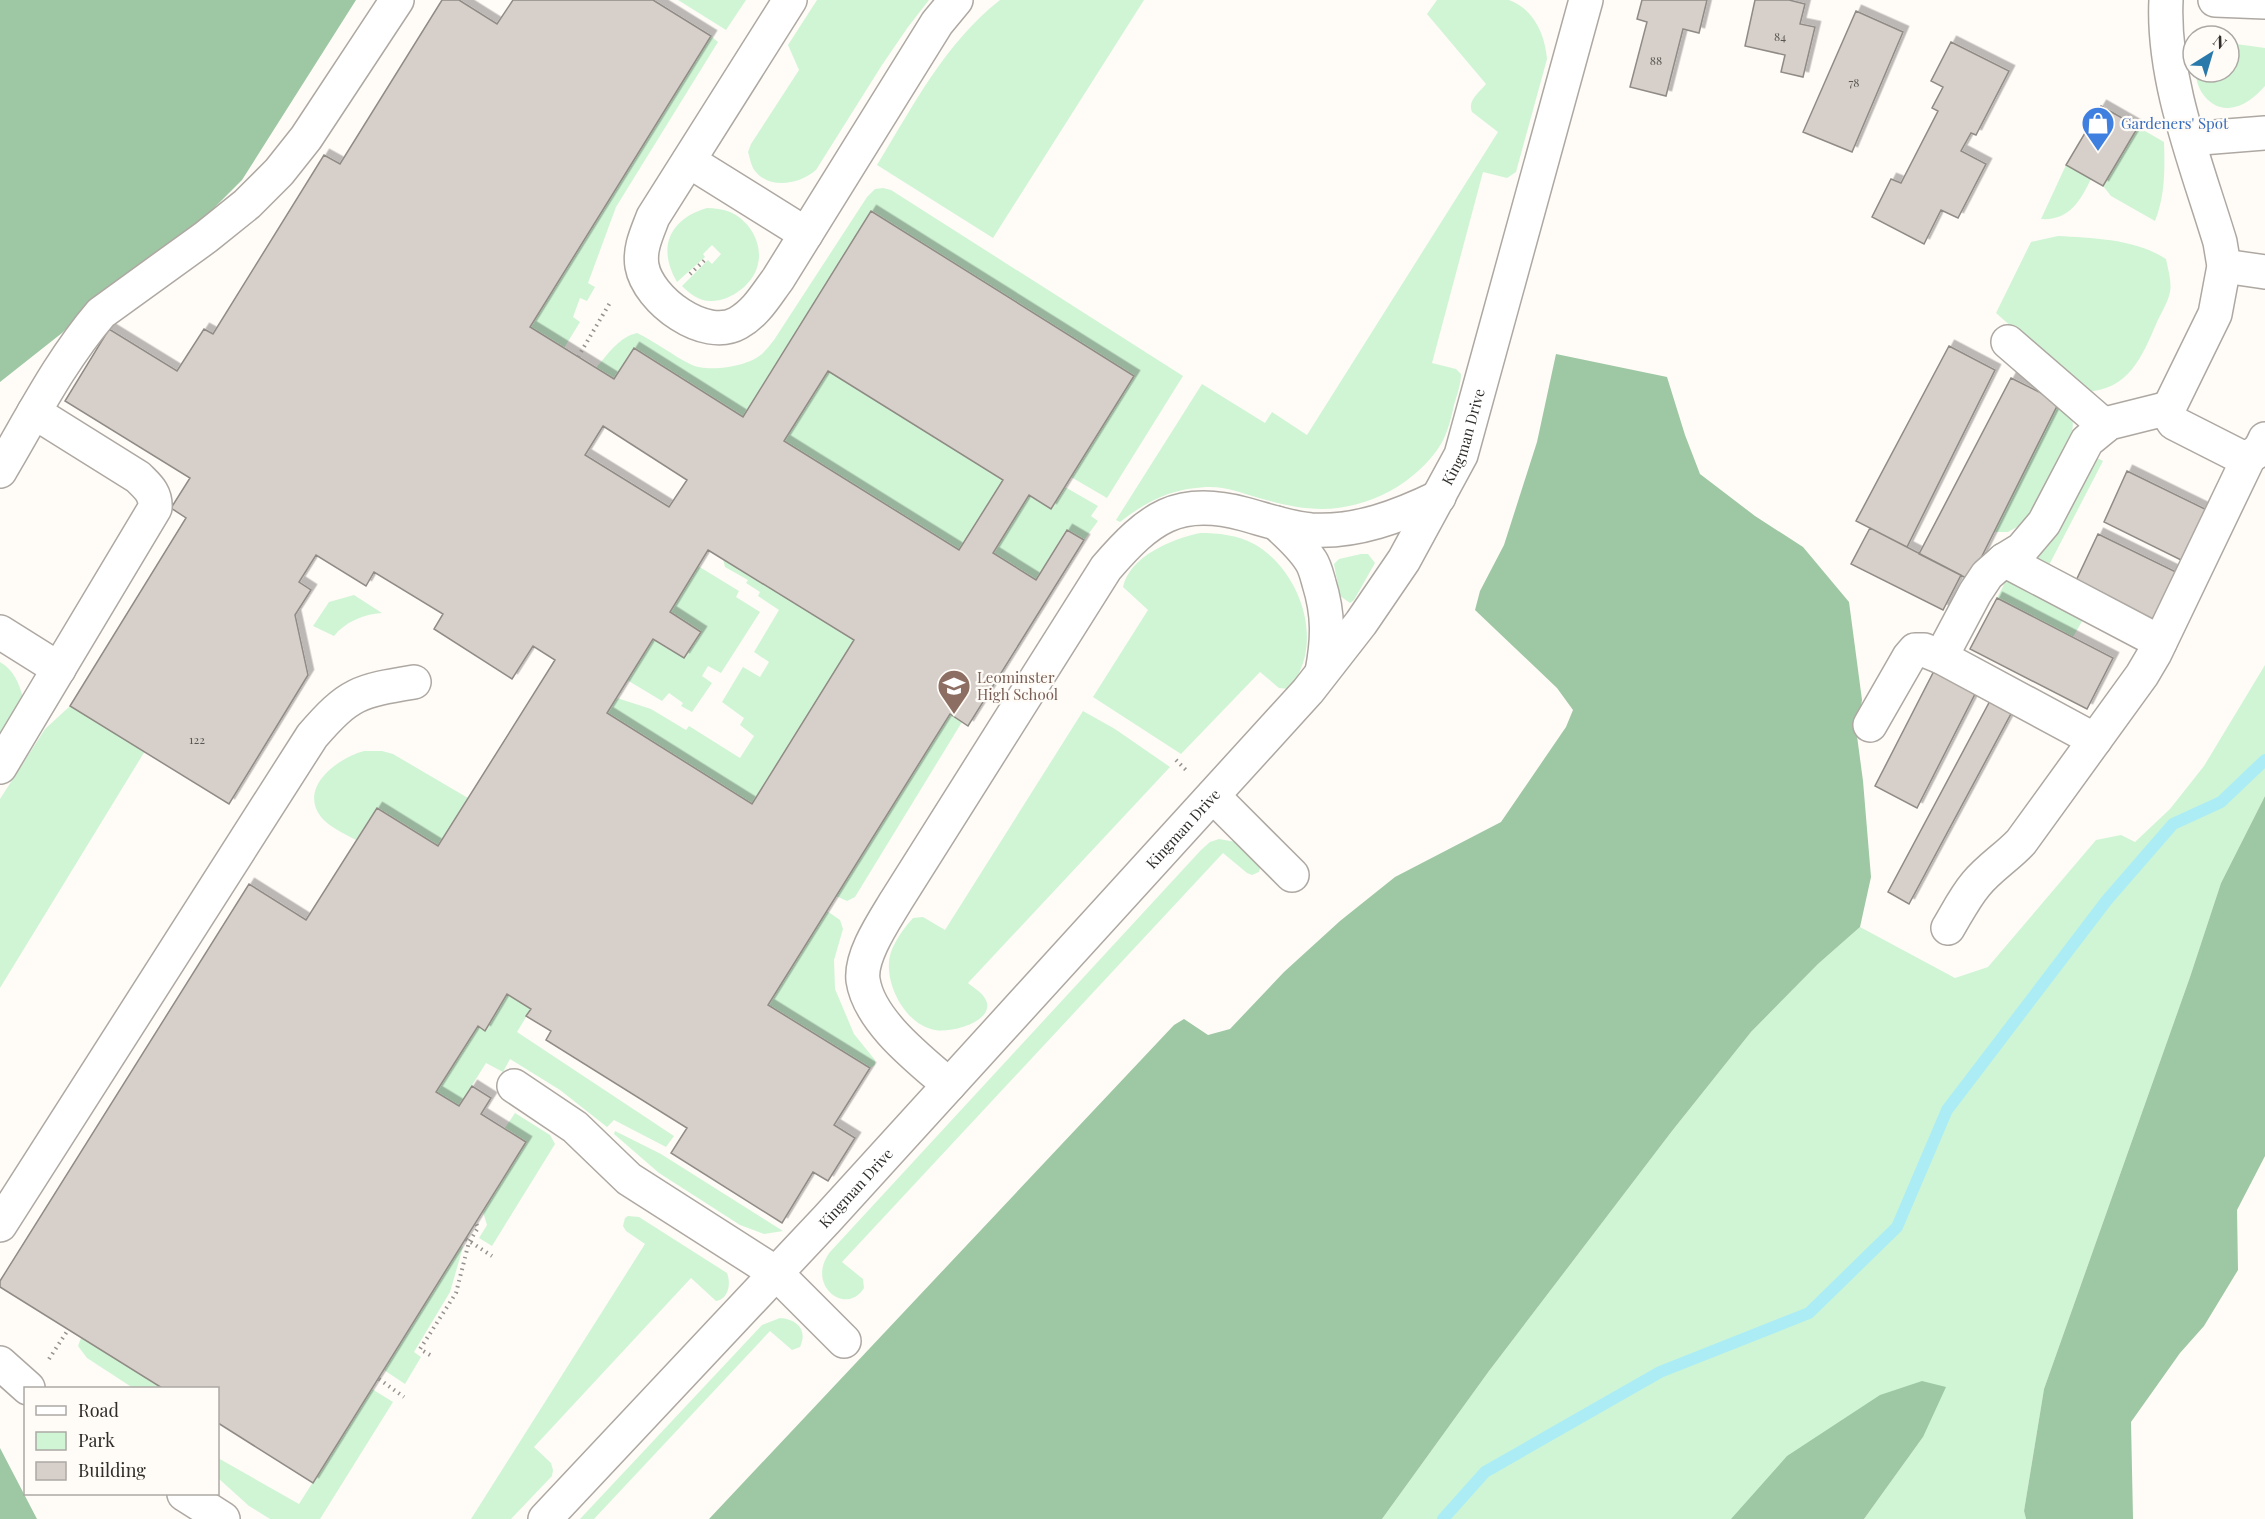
<svg xmlns="http://www.w3.org/2000/svg" width="2265" height="1519" font-family="'Playfair Display',serif">
  <style>
    .green { fill: #d0f5d5 }
    .forest { fill: #9ec7a4 }
    .lines { fill: none; stroke-linecap: round; stroke-linejoin: round }
    .stream { stroke: #acedf5; stroke-width: 12 }
    .building { fill: #d7d0ca; stroke: #918b86; stroke-width: 1.5; fill-rule: evenodd; filter: url(#shadow) }
    .minor-casing { stroke: #aea8a2; stroke-width: 36 }
    .path { stroke: #95928e; stroke-width: 4; stroke-dasharray: 1.5 4.5; stroke-linecap: butt }
    .minor { stroke: #fff; stroke-width: 33 }
    .labels { text-anchor: middle; dominant-baseline: central; stroke-width: 4.5; stroke-linejoin: round; paint-order: stroke }
    .number-label { font-size: 12px; fill: #595652 }
    .shop-label { font-size: 15px; fill: #366cbe; stroke: #fffbf7; text-anchor: start }
    .street-label { font-size: 15px; fill: #2f2d2a; stroke: #fffbf7 }
    .education-label { font-size: 15px; fill: #785e54; stroke: #fffbf7; text-anchor: start }
  </style>
  <defs>
    <filter id="shadow"><feDropShadow dx="5.5" dy="-5.5" stdDeviation="0" flood-color="#0004"/></filter>
  </defs>
  <rect width="100%" height="100%" fill="#fffbf7"/>
  <path class="green" d="M678 0H746L726 30Z
    M817 0H929L908 27 882 65 816 170C800 184 770 190 755 171 751 166 750 158 748 152L751 144 799 70 788 45Z
    M1000 0H1144L993 238 877 165C913 106 945 43 1000 0Z
    M1437 0H1509C1534 9 1545 35 1547 59L1516 172 1507 178 1483 172 1432 363 1456 369 1461 374C1461 384 1457 395 1454 405 1451 418 1448 432 1441 444 1417 483 1368 509 1322 509 1301 509 1280 504 1259 498 1242 493 1225 486 1206 487 1170 489 1147 501 1120 522L1116 520 1202 384 1265 423 1272 412 1307 435 1498 132 1472 112C1467 100 1480 92 1486 84L1427 14Z
    M711 36 718 42 616 207 588 283 595 287 587 301 580 298 573 317 580 322 564 348 530 327Z
    M2229 43 2265 48V86C2255 97 2244 107 2228 108 2210 109 2195 89 2196 72H2229Z
    M2138 127 2164 142C2165 169 2165 196 2155 221L2111 196 2103 186Z
    M2066 165 2091 179C2080 202 2068 221 2041 219Z
    M883 188 891 190 1183 376 1107 498 1071 477 1134 376 871 212 743 417 634 348 614 379 596 368C608 354 619 337 637 333 656 342 672 355 690 364 707 373 747 367 762 354 766 350 770 345 774 340L867 197 875 189Z
    M707 208C714 208 722 209 730 212 749 220 763 243 758 264 754 284 730 302 710 301 699 301 690 294 682 286L708 260 712 264 721 254 712 245 703 254 705 257 677 282C657 248 669 219 707 208Z
    M2058 236C2093 238 2136 239 2166 259 2168 270 2172 281 2170 292 2168 302 2161 313 2157 322 2142 357 2129 390 2085 392L1996 313 2031 242Z
    M828 371 1003 480 959 550 784 441Z
    M2059 402C2074 416 2076 421 2069 441L2024 523 2008 532H1993Z
    M2091 455 2103 461 2048 567 2036 561Z
    M1065 487 1098 506 1091 516 1098 521 1084 540 1066 530 1036 580 993 553 1029 495 1051 509Z
    M1200 533C1218 533 1238 535 1254 544 1301 570 1327 646 1288 689L1279 688 1260 672 1181 754 1093 697 1148 610 1123 587C1130 556 1172 539 1200 533Z
    M1361 554H1368L1375 563 1354 600 1350 603 1340 596 1334 564 1339 559Z
    M723 559 854 640 752 804 607 713 617 698 651 709 686 730 689 726 740 758 754 736 740 725 744 718 722 702 743 667 760 677 769 662 754 652 779 610 758 596 760 592 746 583 748 580 725 567Z
    M698 566 739 591 736 597 760 612 721 673 708 666 702 676 712 683 692 712 681 706 683 703 669 693 662 701 627 680 653 639 684 658 700 632 670 612Z
    M2010 573 2084 618 2073 637 1997 598Z
    M354 595 382 613C364 614 345 622 334 636L313 626 329 602Z
    M0 662C14 670 19 683 23 698L0 744Z
    M2265 665V796L2221 883 2190 977 2044 1389 2024 1511 2026 1519H1864L1923 1437 1753 1519H1382L1489 1371 1672 1131 1751 1032 1818 964 1860 927 1955 978 1988 967 2096 840 2121 835 2135 842 2170 809 2204 766Z
    M70 706 145 751 0 988V799L45 729Z
    M1083 711 1115 729 1170 767 968 983C974 988 985 994 987 1003 991 1023 950 1033 935 1030 907 1025 887 989 889 962 890 947 903 929 913 918L923 917 945 930Z
    M950 714 962 722 855 897 847 901 836 896Z
    M364 751H382L393 754 468 798 438 846 377 808 356 840C345 834 329 827 321 817 298 787 338 758 364 751Z
    M1219 839 1236 842 1261 865 1259 872 1252 875 1247 873 1223 853 842 1262 863 1279 864 1288C846 1317 805 1285 830 1252L1201 850 1210 842Z
    M827 911 840 920 843 929 834 960 835 989 854 1034 875 1060V1065L870 1068 768 1005Z
    M507 994 531 1009 517 1032 674 1136 666 1147 614 1120 607 1127 560 1090 510 1059 503 1072 486 1063 459 1106 436 1092 478 1026 485 1030Z
    M515 1113 550 1135 555 1144 492 1246 479 1238 487 1225 483 1212 526 1142 505 1128Z
    M615 1131 661 1154 783 1231 764 1234 740 1225 659 1173 614 1134Z
    M628 1216 639 1217 727 1273C731 1283 729 1299 716 1301L691 1278 534 1447 551 1463 553 1470 552 1476 511 1519H471L645 1244 626 1231 623 1226 625 1218Z
    M461 1246 463 1247 450 1292 414 1352 421 1357 405 1384 384 1370Z
    M780 1318C797 1319 808 1330 800 1347L792 1350 770 1331 594 1519H580L762 1325Z
    M81 1338 162 1388H133L87 1358 78 1346Z
    M372 1389 393 1402 320 1519H270L249 1506 218 1478V1458L299 1504Z"/>
  <path class="forest" d="M0 0H356L242 180 190 232 117 281 62 333 0 382Z
    M1556 354 1667 377 1685 435 1700 474 1755 516 1803 547 1849 602 1862 700 1857 736 1863 781 1871 877 1860 927 1818 964 1751 1032 1672 1131 1489 1371 1382 1519H709L1174 1025 1184 1019 1208 1035 1230 1029 1284 972 1340 921 1395 877 1501 822 1566 727 1573 710 1557 688 1475 610 1480 591 1504 545 1537 442Z
    M2265 796V1156L2237 1210 2238 1270 2204 1326 2180 1353 2131 1422 2133 1519H2026L2024 1511 2044 1389 2190 977 2221 883Z
    M1922 1381 1946 1387 1923 1437 1864 1519H1731L1787 1456 1880 1395Z
    M0 1448 37 1519H0Z"/>
  <g class="lines">
    <path class="stream" d="M1443 1519 1485 1472 1660 1372 1809 1313 1897 1227 1947 1110 2107 900 2173 824 2221 802 2265 760"/>
  </g>
  <path class="building" d="M442 0H459L497 24 513 0H653L711 36 530 327 614 379 634 348 743 417 871 211 1134 376 1051 509 1029 495 993 553 1036 580 1067 530 1084 540 968 726 950 714 768 1005 870 1068 834 1125 855 1138 828 1181 813 1172 782 1223 671 1153 687 1128 546 1040 551 1031 526 1016 531 1009 507 994 485 1031 478 1026 436 1092 459 1106 472 1086 491 1098 481 1114 526 1142 313 1483 218 1423V1388H162L0 1287V1281L249 884 306 920 377 808 438 846 555 660 533 646 512 679 434 629 443 614 374 572 366 586 316 555 299 582 311 590 295 615 308 675 229 804 70 706 186 518 171 508 190 478 65 401 109 329 177 371 204 329 213 334 324 155 340 164ZM828 371 1003 480 959 550 784 441ZM603 426 687 480 669 507 585 455ZM708 550 854 640 752 804 607 713 653 639 684 658 701 632 670 612Z
    M1642 0H1707L1699 33 1683 29 1666 96 1630 87 1647 22 1637 19Z
    M1755 0H1789L1805 4 1800 24 1815 27 1803 77 1781 72 1785 55 1745 46Z
    M1856 11 1903 32 1852 152 1803 132Z
    M1951 42 2009 71 1976 135 1971 133 1961 151 1986 164 1958 218 1941 210 1924 244 1872 217 1891 179 1901 183 1938 111 1932 108 1943 87 1931 81Z
    M2101 106 2138 127 2103 186 2066 165Z
    M1949 346 1995 370 1907 547 1856 521Z
    M2011 378 2059 402 1970 580 1919 554Z
    M2127 471 2207 510 2183 561 2104 522Z
    M1870 528 1961 575 1943 610 1851 564Z
    M2098 534 2178 573 2154 625 2074 585Z
    M1997 598 2113 658 2087 709 1970 649Z
    M1935 669 1977 690 1917 808 1875 786Z
    M1991 699 2013 710 1909 904 1888 892Z"/>
  <g class="lines">
    <defs>
      <g id="minor">
        <path d="M790 0 653 217C647 233 639 249 642 266 648 300 705 342 738 323 756 313 766 295 778 279L937 23 956 0"/>
        <path d="M2166 0C2162 80 2197 166 2220 242L2224 266 2215 314 2169 408 2170 417 2174 423 2241 457C2254 457 2260 451 2265 439"/>
        <path d="M2215 0 2265 2"/>
        <path d="M2189 139 2265 133"/>
        <path d="M689 161 806 234"/>
        <path d="M2224 266 2265 272"/>
        <path d="M2008 342 2105 426"/>
        <path d="M0 471C32 417 60 361 101 313L206 237 247 204 279 172 306 138 397 0"/>
        <path d="M1276 523C1289 535 1302 546 1311 561 1315 567 1317 576 1319 583 1329 615 1328 640 1322 672"/>
        <path d="M2004 560 2160 642"/>
        <path d="M0 632 59 669"/>
        <path d="M1941 657 1975 593 1987 575 2004 560 2022 549 2044 523 2087 441 2109 423 2169 408"/>
        <path d="M1870 725 1909 657 1915 650H1924L1941 657 2095 740"/>
        <path d="M0 767 155 508C156 493 148 487 138 477L34 412"/>
        <path d="M1213 796 1292 875"/>
        <path d="M1948 928C1957 913 1965 897 1976 884 1989 868 2007 857 2021 842L2142 675 2155 653 2249 457"/>
        <path d="M949 1085C919 1059 869 1021 863 980 860 956 884 921 896 901L1106 568C1149 518 1178 496 1244 514 1266 520 1289 528 1311 530 1356 533 1400 516 1439 497"/>
        <path d="M514 1086 575 1127 629 1179 776 1273 844 1341"/>
        <path d="M0 1225 312 736C349 693 359 691 414 682"/>
        <path d="M0 1363 28 1388"/>
        <path d="M184 1494 223 1519"/>
        <path id="s1" d="M545 1519 827 1219 1308 691 1361 623 1404 560 1461 455 1586 0"/>
      </g>
    </defs>
    <use href="#minor" class="minor-casing"/>
    <path class="path" d="M690 274 707 258
      M578 357 611 301
      M1176 760 1186 770
      M466 1239 492 1256
      M430 1355 420 1349 456 1293 469 1242 478 1228 476 1223
      M49 1359 68 1330
      M379 1379 404 1397"/>
    <use href="#minor" class="minor"/>
  </g>
  <defs>
    <symbol id="shop-pin" viewBox="-11 -11 22 30"><path d="M0 17L-7.5 6A9.5 9.5 0 1 1 7.5 6Z" fill="#3f7fe0" stroke="#fffbf7"/><path d="M-5-2.5h2.3a2.7 3.5 0 0 1 5.4 0H5L5.5 6h-11ZM-1.5-2.5h3a1.5 2.3 0 0 0-3 0Z" fill="#fff"/></symbol>
    <symbol id="school-pin" viewBox="-11 -11 22 30"><path d="M0 17L-7.5 6A9.5 9.5 0 1 1 7.5 6Z" fill="#8d6e63" stroke="#fffbf7"/><path d="M0-5L7-2L0 1L-7-2ZM-4 1L0 2.5L4 1V4Q0 6-4 4Z" fill="#fff"/></symbol>
  </defs>
  <g fill-rule="evenodd">
    <use href="#shop-pin" x="2079" y="104" width="38" height="52"/>
    <use href="#school-pin" x="935" y="667" width="38" height="52"/>
  </g>
  <g class="labels">
    <g class="number-label">
      <text x="1780" y="36">84</text>
      <text x="1656" y="60">88</text>
      <text x="1854" y="82">78</text>
      <text x="197" y="739">122</text>
    </g>
    <g class="shop-label">
      <text x="2121" y="123">Gardeners' Spot</text>
    </g>
    <g class="street-label">
      <text stroke="none"><textPath href="#s1" startOffset="1426">Kingman Drive</textPath></text>
      <text stroke="none"><textPath href="#s1" startOffset="940">Kingman Drive</textPath></text>
      <text stroke="none"><textPath href="#s1" startOffset="454">Kingman Drive</textPath></text>
    </g>
    <g class="education-label">
      <text x="977" y="677">Leominster<tspan x="977" dy="17">High School</tspan></text>
    </g>
  </g>
  <rect x="24" y="1387" width="195" height="108" fill="#fffbf7" stroke="#aca9a5" stroke-width="1.5"/>
  <rect x="36" y="1406" width="30" height="9" fill="#ffffff" stroke="#aca9a5" stroke-width="1.5"/>
  <text x="78" y="1417" font-size="18" fill="#2f2d2a">Road</text>
  <rect x="36" y="1432" width="30" height="18" fill="#d0f5d5" stroke="#aca9a5" stroke-width="1.5"/>
  <text x="78" y="1447" font-size="18" fill="#2f2d2a">Park</text>
  <rect x="36" y="1462" width="30" height="18" fill="#d7d0ca" stroke="#aca9a5" stroke-width="1.5"/>
  <text x="78" y="1477" font-size="18" fill="#2f2d2a">Building</text>
  <g transform="translate(2211 54) rotate(37)"><circle r="28" fill="#fffbf7" stroke="#aca9a5" stroke-width="1.5"/>
  <path d="M0-4.5L10 22L0 15L-10 22Z" fill="#297aab"/>
  <text y="-9" font-size="16" font-weight="bold" text-anchor="middle" fill="#2f2d2a">N</text>
  </g>
</svg>
